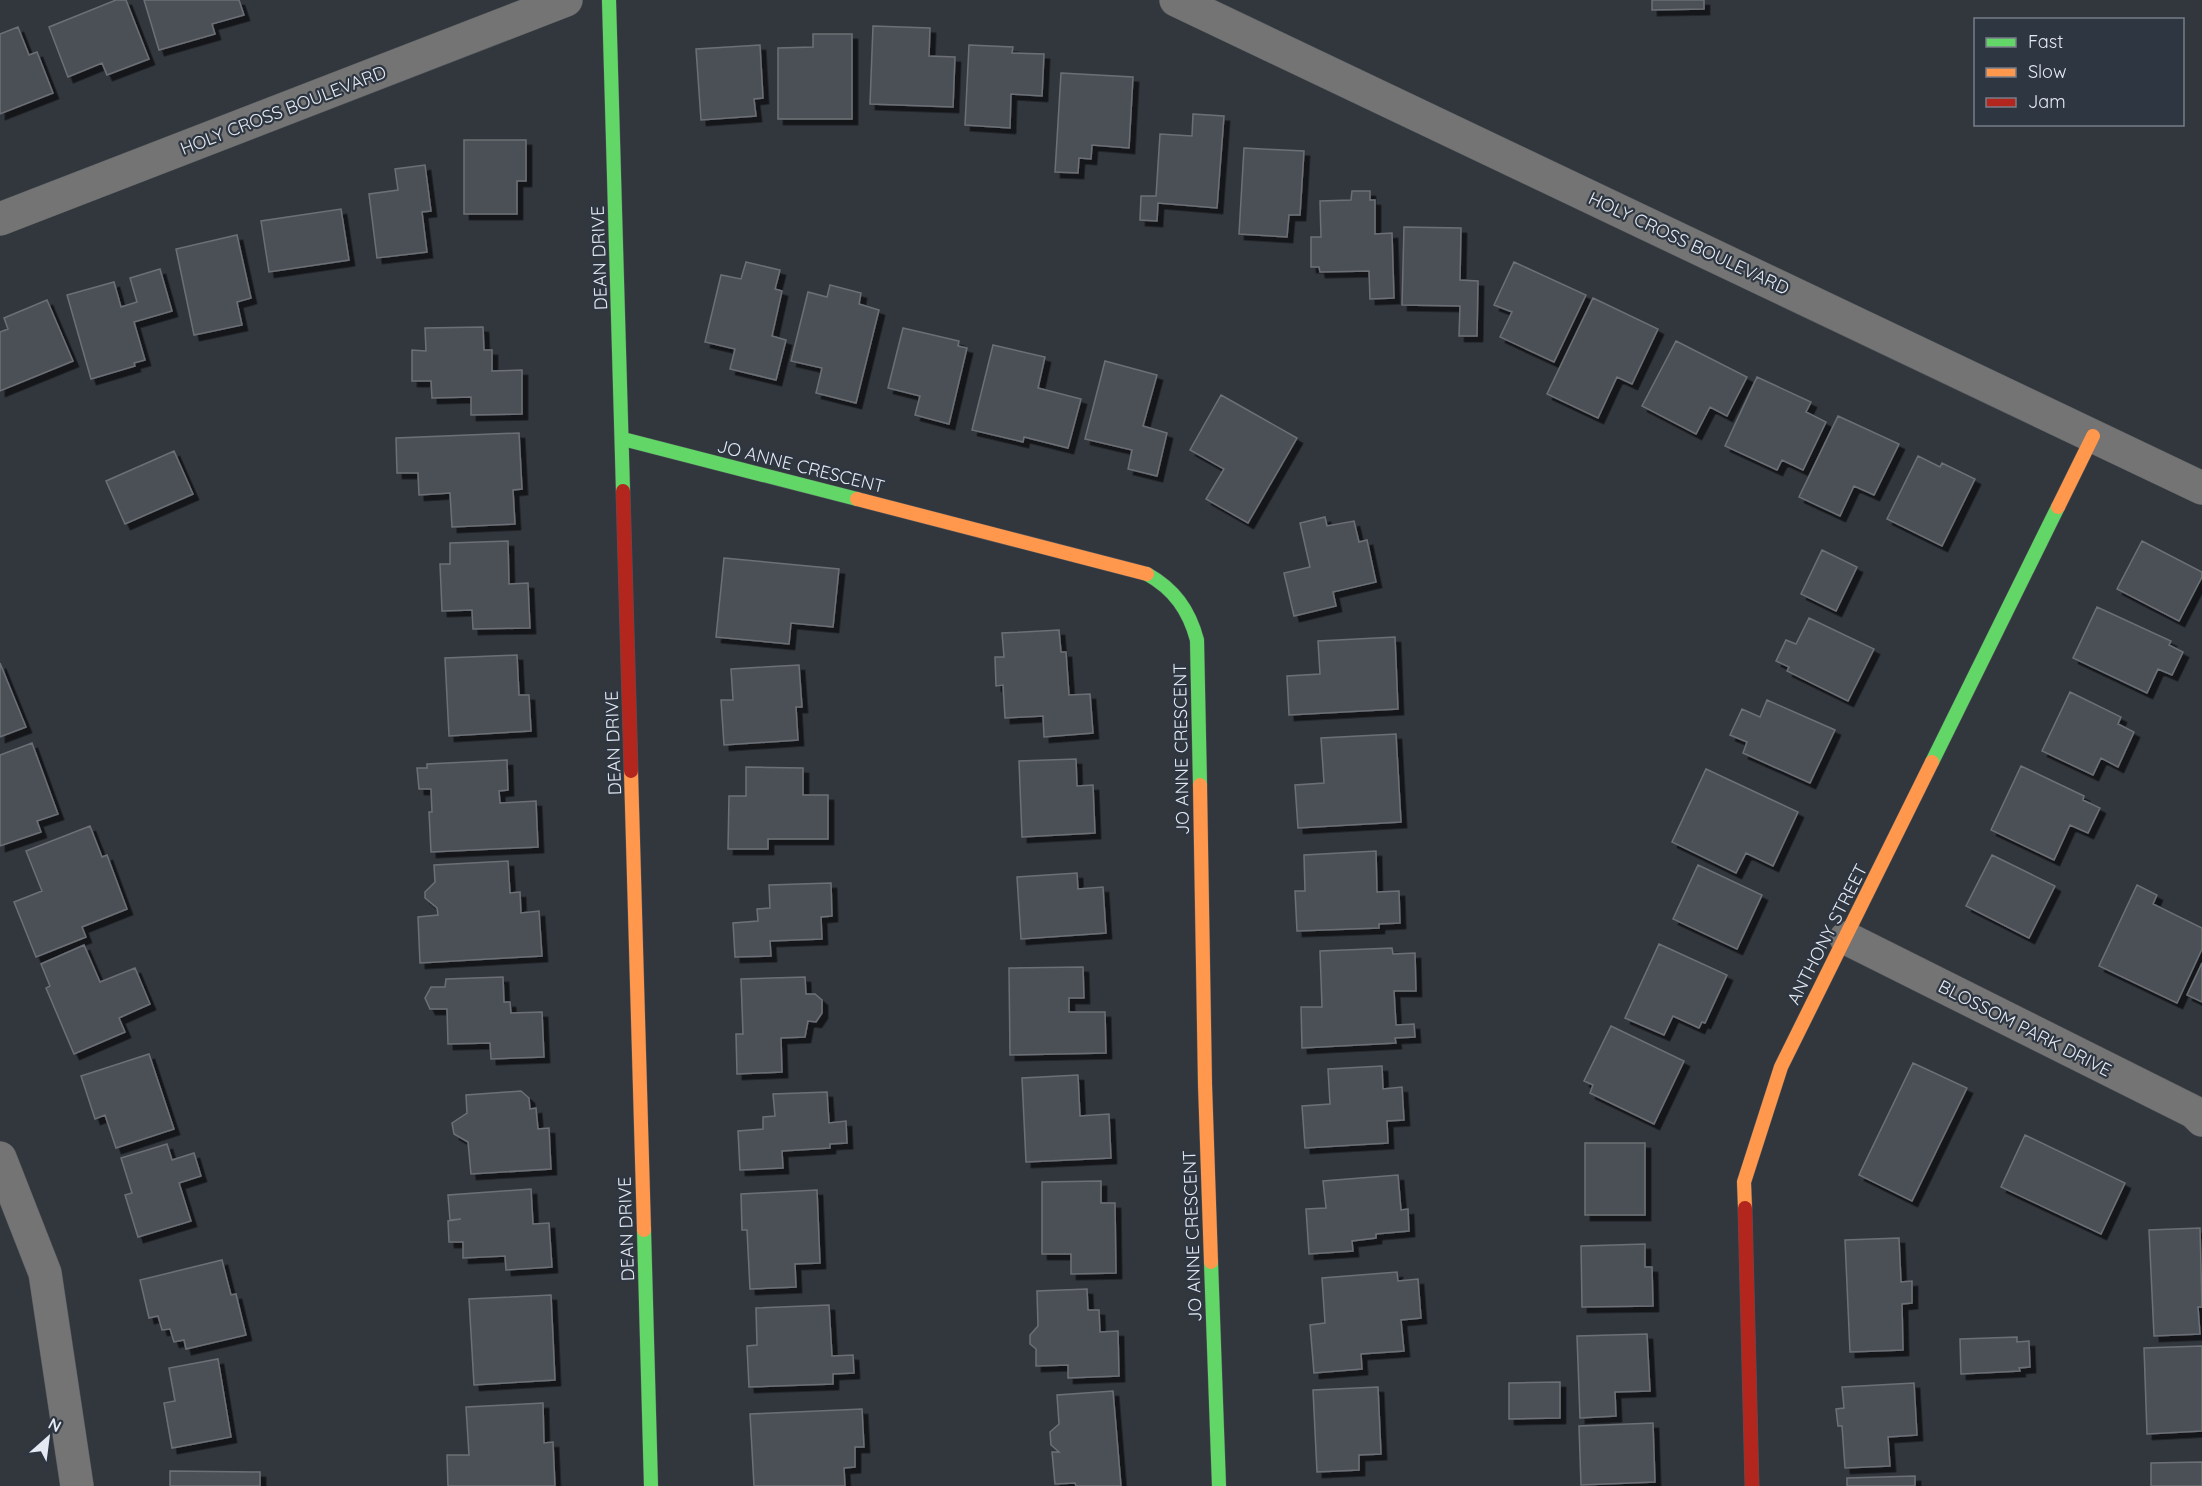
<svg xmlns="http://www.w3.org/2000/svg" width="2202" height="1486" font-family="Quicksand,sans-serif">
  <style>
    .building { fill: #4c5056; stroke: #6c7076; stroke-width: 1.5; filter: url(#shadow) }
    .lines { fill: none; stroke-linecap: round; stroke-linejoin: round }
    .street-casing { stroke: #4f545a; stroke-width: 34 }
    .fast-casing { stroke: #4f545a; stroke-width: 15 }
    .slow-casing { stroke: #4f545a; stroke-width: 15 }
    .jam-casing { stroke: #4f545a; stroke-width: 15 }
    .street { stroke: #737473; stroke-width: 33 }
    .fast { stroke: #63d668; stroke-width: 14 }
    .slow { stroke: #ff974d; stroke-width: 14 }
    .jam { stroke: #b3261e; stroke-width: 14 }
    .labels { text-anchor: middle; dominant-baseline: central; stroke-width: 4.5; stroke-linejoin: round; paint-order: stroke }
    .street-label { font-size: 18px; fill: #e5eaf2; stroke: #2e3642 }
  </style>
  <defs>
    <filter id="shadow"><feDropShadow dx="5.5" dy="5.5" stdDeviation="0" flood-color="#0009"/></filter>
  </defs>
  <rect width="100%" height="100%" fill="#32373e"/>
  <path class="building" d="M116 0H126L149 59 107 75 102 63 68 77 49 27Z
    M144 0H239L244 15 212 24 215 34 159 50Z
    M1652 0H1704V9L1652 10Z
    M873 26 930 28 929 56 955 57 953 107 870 104Z
    M18 27 29 55 37 52 53 93 0 114V34Z
    M813 34H852V119H778V48L813 47Z
    M760 45 763 98 754 99 756 116 701 120 696 49Z
    M969 45 1013 47 1012 53 1044 54 1042 96 1011 94 1010 128 965 125Z
    M1061 73 1133 77 1129 148 1092 145 1091 159 1079 158 1078 173 1055 172Z
    M1193 114 1224 116 1217 208 1158 203 1157 221 1140 220 1141 196H1156L1160 134 1192 136Z
    M464 140H526V181H517V214H464Z
    M1244 148 1304 151 1300 215H1289L1287 237 1239 234Z
    M425 165 431 211 422 212 427 252 377 258 369 194 398 190 395 169Z
    M1352 191H1370V200H1375V234L1392 233 1394 298 1370 299 1369 271 1320 272 1319 267H1311V237H1321L1320 201 1351 200Z
    M341 209 349 260 269 272 261 221Z
    M1404 227 1461 228 1460 280 1478 281 1477 336H1459L1460 306 1402 305Z
    M237 235 251 298 237 302 242 325 194 335 176 249Z
    M746 262 780 270 775 289 782 291 772 336 786 340 776 380 730 369 735 349 705 342 721 275 741 279Z
    M1514 262 1586 295 1554 362 1500 337 1512 312 1494 305Z
    M160 269 172 311 134 322 145 360 134 363 135 366 91 379 67 295 114 282 121 307 137 302 130 278Z
    M830 285 861 293 859 304 879 310 856 403 816 393 822 368 791 361 808 292 827 297Z
    M1593 298 1658 329 1632 384 1617 377 1598 418 1547 394Z
    M47 300 73 361 0 391V332L8 329 4 318Z
    M483 327 484 350H492V371L522 370V414L471 415V397L432 398 431 381H412V350L426 351 425 328Z
    M903 328 959 341 958 346 967 348 949 424 915 415 920 396 888 388Z
    M1676 341 1747 377 1727 416 1710 407 1696 434 1642 406Z
    M993 345 1045 357 1038 388 1081 399 1068 448 1024 437 1023 442 972 430Z
    M1105 361 1157 375 1143 426 1167 433 1157 476 1128 469 1132 450 1085 439Z
    M1757 377 1811 402 1806 412 1826 422 1803 470 1782 460 1777 470 1725 446Z
    M1221 395 1297 438 1248 523 1206 499 1224 469 1190 450Z
    M1838 416 1899 444 1874 495 1854 486 1840 516 1799 497Z
    M519 433 522 489 513 490 515 524 452 527 450 493 419 495 418 473H397L396 438Z
    M174 451 193 494 125 524 106 481Z
    M1918 456 1940 467 1942 463 1975 479 1942 546 1887 519Z
    M1325 517 1327 526 1354 521 1359 542 1367 540 1376 582 1333 592 1336 606 1294 616 1284 573 1310 567 1300 523Z
    M508 541 509 584 528 583 530 628 473 629 472 610 442 611 440 564H450V543Z
    M2142 541 2202 572V577L2179 621 2117 589Z
    M1822 550 1857 567 1836 611 1801 594Z
    M724 558 839 569 833 627 791 623 789 644 716 637Z
    M2097 607 2171 641 2169 645 2183 652 2172 675 2158 669 2147 693 2073 658Z
    M1809 618 1874 649 1848 701 1787 671 1789 667 1776 661 1786 640 1796 644Z
    M1059 630 1061 652H1066L1069 695 1090 694 1093 733 1044 737 1043 716 1005 718 1003 685 996 686 995 657H1004L1002 633Z
    M1395 637 1398 709 1289 715 1287 676 1320 674 1318 641Z
    M517 655 519 695H529L531 731 449 736 445 658Z
    M0 663 26 727 0 737Z
    M799 665 802 707H796L798 740 724 745 721 700H733L731 669Z
    M2070 692 2121 717 2118 724 2134 732 2118 767 2101 758 2093 775 2042 751Z
    M1767 700 1835 730 1810 783 1743 753 1747 742 1730 735 1742 709 1760 717Z
    M1396 734 1401 822 1298 828 1295 785 1324 783 1321 738Z
    M32 743 58 814 37 821 41 832 0 846V755Z
    M1076 759 1077 786 1093 785 1095 833 1022 837 1019 761Z
    M507 760 508 790 499 791 500 803 536 801 538 847 431 852 429 812H432L431 789H419L417 768H427V764Z
    M2021 766 2084 796 2083 800 2100 808 2088 833 2070 825 2054 860 1991 830Z
    M746 767 803 768V795H828V839H768V849H728L729 796H746Z
    M1706 769 1798 812 1773 866 1746 853 1736 873 1672 842Z
    M90 826 102 857 107 855 127 909 82 927 86 937 36 957 14 902 42 891 26 851Z
    M1376 851 1377 892 1399 891 1400 923 1379 924V928L1297 931 1295 891H1305L1304 855Z
    M1992 855 2055 886 2029 938 1966 906Z
    M508 861 510 893 520 892 521 913 539 911 542 956 420 963 418 917 438 915 437 908 425 898V892L435 882 434 865Z
    M1698 865 1762 895 1737 949 1673 919Z
    M1077 873 1078 889 1103 887 1106 933 1021 939 1017 877Z
    M831 883 832 916 821 917 822 939 770 941 771 956 735 957 733 923 758 921 757 909 770 908 769 885Z
    M2137 885 2157 895 2153 904 2202 928V949L2177 1003 2099 966Z
    M1659 944 1727 975 1705 1023 1702 1022 1699 1028 1673 1016 1664 1035 1625 1018Z
    M84 945 100 982 135 968 150 1004 119 1018 125 1032 74 1054 46 988 50 986 41 964Z
    M1392 948 1393 954 1415 953 1416 991H1394L1396 1025 1414 1024 1415 1037 1395 1038 1396 1043 1302 1048 1301 1007H1322L1320 951Z
    M2202 963V1002L2187 995Z
    M1083 967 1084 998H1069V1012H1105L1106 1053 1010 1055 1009 968Z
    M503 977 504 1002H510L511 1013 542 1012 544 1057 491 1059 490 1043 448 1044 447 1009H430L425 998 431 987H445L446 979Z
    M805 977 806 994H815L822 1000V1013L816 1022 808 1021 805 1037 781 1038 782 1072 737 1074 736 1034H743L741 979Z
    M1611 1026 1684 1061 1654 1124 1590 1093 1593 1085 1584 1081Z
    M149 1054 174 1129 116 1148 105 1115 95 1119 81 1076Z
    M1913 1063 1967 1088 1912 1201 1859 1175Z
    M1382 1066 1383 1089 1402 1087 1404 1120 1387 1121 1388 1143 1305 1148 1302 1106 1330 1104 1328 1069Z
    M1078 1075 1080 1116 1109 1114 1111 1158 1026 1162 1022 1078Z
    M521 1091 529 1098 530 1109 536 1108 538 1129 549 1128 551 1169 471 1174 468 1142 454 1134 452 1123 467 1113 466 1095Z
    M827 1092 829 1123 846 1121 847 1143 830 1144V1148L782 1151 783 1168 740 1170 738 1131 763 1129V1117L775 1116 773 1094Z
    M2025 1135 2125 1183 2101 1234 2001 1187Z
    M1585 1143H1645V1215H1585Z
    M167 1144 172 1160 194 1153 201 1176 179 1183 191 1221 138 1237 125 1195 132 1193 121 1158Z
    M1398 1175 1401 1210 1408 1209 1409 1231 1376 1234V1238L1352 1241 1353 1251 1309 1254 1306 1209 1326 1208 1323 1181Z
    M1101 1181V1203H1115L1116 1273 1071 1274V1254H1042V1182Z
    M531 1189 533 1224 549 1223 552 1267 506 1270 505 1256 463 1258V1242H449L448 1221 461 1219 450 1220 448 1195Z
    M817 1190 820 1263 795 1264 796 1287 750 1289 747 1230H742L741 1194Z
    M2200 1228 2202 1307H2198L2200 1334 2154 1336 2149 1230Z
    M1899 1238 1901 1282 1912 1281V1303L1902 1304 1903 1350 1850 1352 1845 1240Z
    M1645 1244V1267H1652L1653 1306 1582 1307 1581 1246Z
    M222 1260 231 1295 236 1294 246 1335 186 1349 184 1340 174 1342 170 1329 162 1330 158 1316 149 1318 140 1280Z
    M1397 1272 1398 1281 1418 1279 1421 1318 1401 1320 1404 1351 1361 1354 1362 1369 1314 1373 1310 1325 1325 1323 1322 1278Z
    M1087 1289 1088 1310H1099L1100 1332 1118 1331 1119 1376 1068 1378V1365L1036 1366V1349L1030 1344V1335L1038 1326 1037 1291Z
    M551 1295 555 1380 474 1385 469 1299Z
    M829 1305 832 1356 853 1355 854 1373 833 1374V1384L749 1387 747 1346 757 1345 756 1308Z
    M1647 1334 1650 1391 1615 1392 1616 1416 1580 1418 1577 1336Z
    M2017 1337V1342L2029 1341 2030 1367 2019 1368 2020 1371 1961 1374 1960 1339Z
    M2202 1346V1431L2147 1434 2144 1348Z
    M218 1359 231 1437 172 1448 164 1403 175 1401 169 1368Z
    M1560 1382V1418L1509 1419V1383Z
    M1914 1383 1917 1435 1888 1437 1890 1466 1845 1468 1842 1426H1838L1836 1409 1844 1408 1842 1387Z
    M1378 1387 1381 1454 1359 1455V1470L1317 1472 1313 1390Z
    M1113 1391 1121 1486H1076L1075 1483 1055 1484 1052 1452H1059L1051 1445 1050 1432 1059 1424 1057 1395Z
    M543 1403 544 1443 553 1442 555 1486H448L447 1455H469L466 1407Z
    M862 1409 864 1447H855V1467L844 1468 845 1486H754L750 1414Z
    M1653 1423 1655 1482 1581 1485 1579 1426Z
    M2202 1462V1486H2151V1463Z
    M170 1471 260 1472V1486H170Z
    M1915 1476V1486H1847V1478Z"/>
  <g class="lines">
    <defs>
      <path id="street" d="M1176 0 2202 488
        M0 219 566 0
        M1846 938 2194 1112 2202 1120
        M0 1158 45 1273 77 1486"/>
      <path id="fast" d="M609 0 623 491
        M623 439 857 499
        M1147 574C1174 589 1189 610 1197 640L1200 785
        M1932 762 2058 507
        M644 1230 651 1486
        M1211 1262 1219 1486"/>
      <path id="slow" d="M857 499 1147 574
        M2058 507 2093 436
        M631 771 644 1230
        M1200 785 1205 1084 1211 1262
        M1745 1208 1744 1182 1781 1067 1932 762"/>
      <path id="jam" d="M623 491 631 771
        M1745 1208 1752 1486"/>
    </defs>
    <use href="#street" class="street-casing"/>
    <use href="#fast" class="fast-casing"/>
    <use href="#slow" class="slow-casing"/>
    <use href="#jam" class="jam-casing"/>
    <use href="#street" class="street"/>
    <use href="#fast" class="fast"/>
    <use href="#slow" class="slow"/>
    <use href="#jam" class="jam"/>
  </g>
  <g class="labels">
    <g class="street-label">
      <text transform="translate(283 110) rotate(-21)">HOLY CROSS BOULEVARD</text>
      <text transform="translate(1689 243) rotate(25)">HOLY CROSS BOULEVARD</text>
      <text transform="translate(599 258) rotate(-92)">DEAN DRIVE</text>
      <text transform="translate(801 466) rotate(14)">JO ANNE CRESCENT</text>
      <text transform="translate(613 743) rotate(-92)">DEAN DRIVE</text>
      <text transform="translate(1181 749) rotate(-91)">JO ANNE CRESCENT</text>
      <text transform="translate(1827 934) rotate(-63)">ANTHONY STREET</text>
      <text transform="translate(2025 1028) rotate(27)">BLOSSOM PARK DRIVE</text>
      <text transform="translate(626 1229) rotate(-92)">DEAN DRIVE</text>
      <text transform="translate(1192 1236) rotate(-92)">JO ANNE CRESCENT</text>
    </g>
  </g>
  <rect x="1974" y="18" width="210" height="108" fill="#2e3642" stroke="#777e88" stroke-width="1.5"/>
  <rect x="1986" y="38" width="30" height="9" fill="#63d668" stroke="#777e88" stroke-width="1.5"/>
  <text x="2028" y="48" font-size="18" fill="#e5eaf2">Fast</text>
  <rect x="1986" y="68" width="30" height="9" fill="#ff974d" stroke="#777e88" stroke-width="1.5"/>
  <text x="2028" y="78" font-size="18" fill="#e5eaf2">Slow</text>
  <rect x="1986" y="98" width="30" height="9" fill="#b3261e" stroke="#777e88" stroke-width="1.5"/>
  <text x="2028" y="108" font-size="18" fill="#e5eaf2">Jam</text>
  <g transform="translate(48 1438) rotate(28)" stroke="#2e3642" stroke-width="4.5" paint-order="stroke">
  <path d="M0-4.5L10 22L0 15L-10 22Z" fill="#e5eaf2"/>
  <text y="-9" font-size="16" font-weight="bold" text-anchor="middle" fill="#e5eaf2">N</text>
  </g>
</svg>
